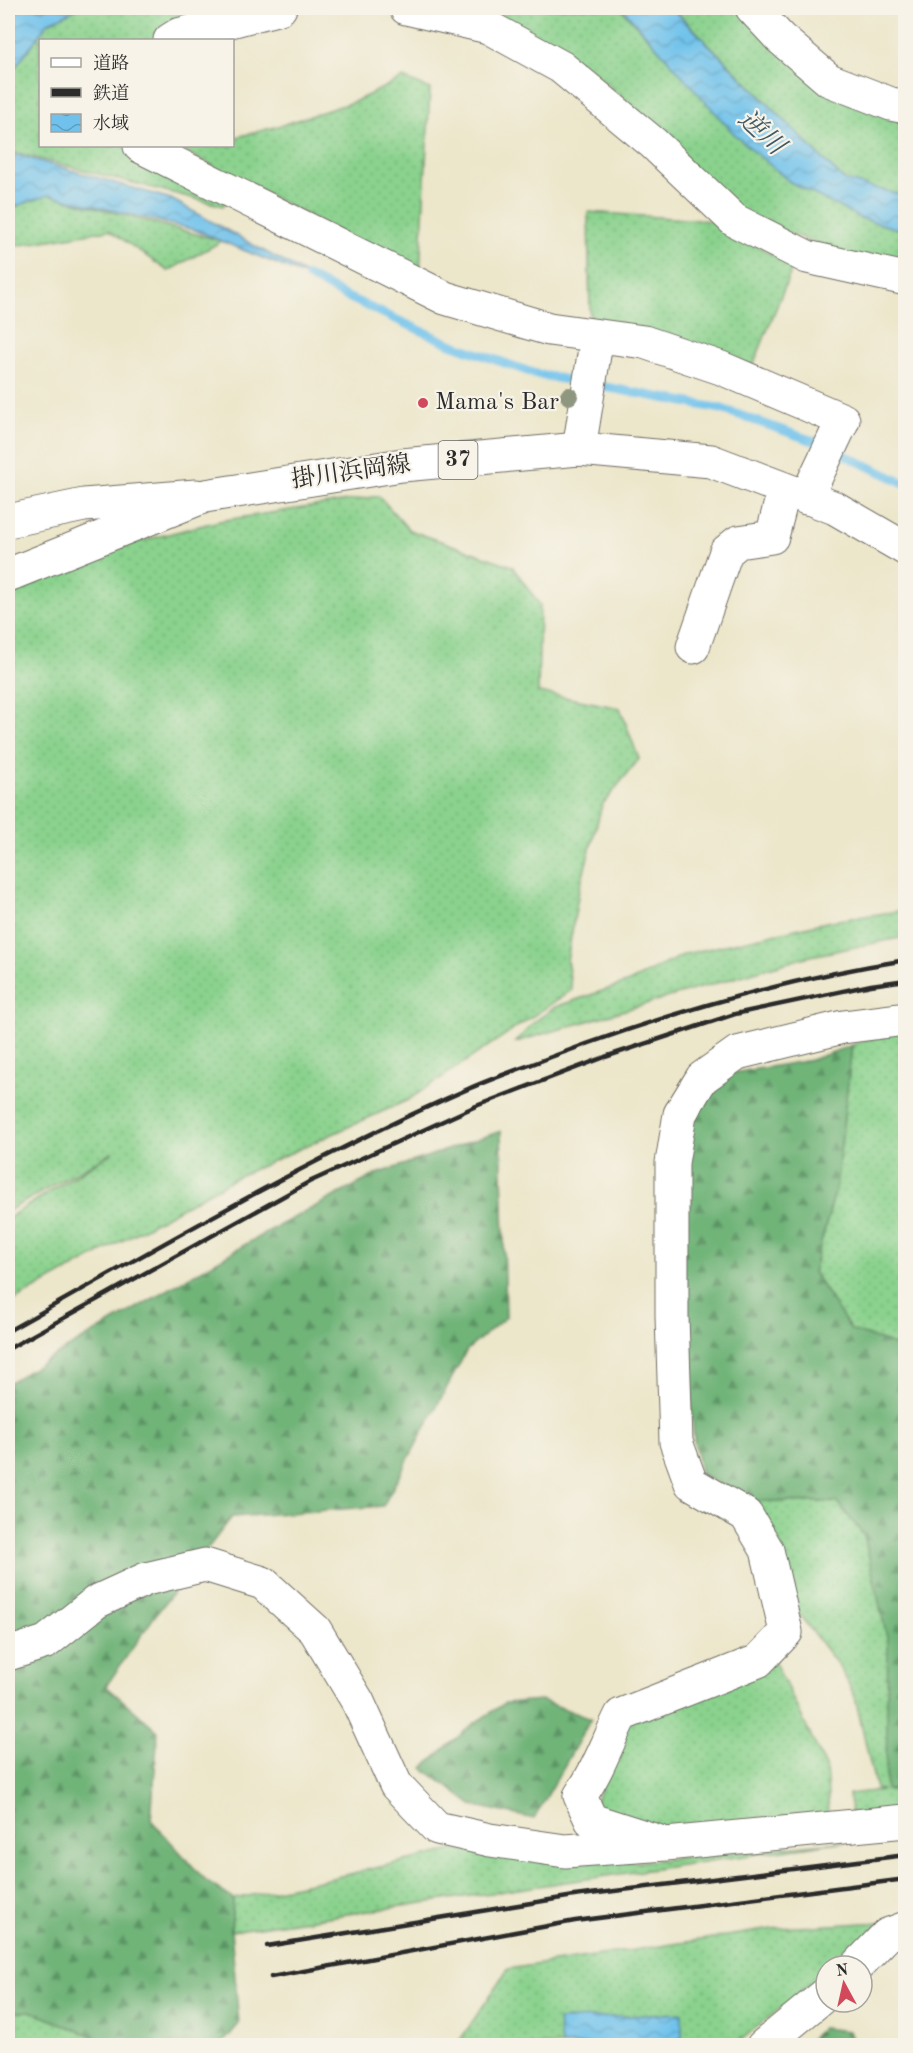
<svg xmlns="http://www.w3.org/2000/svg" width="913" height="2053" font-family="'Old Standard TT','Noto Serif JP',serif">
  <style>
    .grass { fill: url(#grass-dots); stroke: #5a7e5c; stroke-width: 1.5 }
    .forest { fill: url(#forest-firs); stroke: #4d7052; stroke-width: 1.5 }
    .water { fill: url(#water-waves); stroke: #4e768c; stroke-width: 1.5 }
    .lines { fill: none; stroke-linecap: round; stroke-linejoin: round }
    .stream { stroke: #70c2ec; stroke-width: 9 }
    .minor-casing { stroke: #6f6c63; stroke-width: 35 }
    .primary-casing { stroke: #6f6c63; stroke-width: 35 }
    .minor { stroke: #fff; stroke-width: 33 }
    .primary { stroke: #fff; stroke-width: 33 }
    .rail { stroke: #2b2b2b; stroke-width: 4.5 }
    .tree { fill: #8f9680 }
    .poi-dot { fill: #d1495b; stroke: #f7f3e8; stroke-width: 2 }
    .labels { text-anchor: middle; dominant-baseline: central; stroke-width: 4.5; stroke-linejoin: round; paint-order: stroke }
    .shield { fill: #f7f3e8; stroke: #686764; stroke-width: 1.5 }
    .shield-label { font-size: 22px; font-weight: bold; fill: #2b2b2b }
    .poi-label { font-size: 24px; fill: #2b2b2b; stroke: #f7f3e8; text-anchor: start }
    .street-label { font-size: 24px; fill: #2b2b2b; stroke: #f7f3e8 }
    .water-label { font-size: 26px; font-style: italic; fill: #405865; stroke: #f7f3e8 }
  </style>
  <defs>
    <pattern id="grass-dots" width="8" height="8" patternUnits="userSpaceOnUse" patternTransform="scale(1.5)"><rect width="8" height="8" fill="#8ad28d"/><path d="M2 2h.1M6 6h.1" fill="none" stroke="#77b47a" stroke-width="1.8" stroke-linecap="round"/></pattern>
    <pattern id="forest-firs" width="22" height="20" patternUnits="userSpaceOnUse" patternTransform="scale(1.5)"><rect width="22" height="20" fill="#6fb478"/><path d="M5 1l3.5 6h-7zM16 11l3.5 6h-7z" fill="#5b9363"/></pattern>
    <pattern id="water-waves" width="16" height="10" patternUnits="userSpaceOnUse" patternTransform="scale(1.5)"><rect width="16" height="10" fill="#70c2ec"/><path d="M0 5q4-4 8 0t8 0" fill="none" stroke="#5c9ebf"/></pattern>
  </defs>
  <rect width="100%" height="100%" fill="#f7f3e8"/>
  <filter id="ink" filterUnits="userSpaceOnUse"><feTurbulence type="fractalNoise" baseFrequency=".0167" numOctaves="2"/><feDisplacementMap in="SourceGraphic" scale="12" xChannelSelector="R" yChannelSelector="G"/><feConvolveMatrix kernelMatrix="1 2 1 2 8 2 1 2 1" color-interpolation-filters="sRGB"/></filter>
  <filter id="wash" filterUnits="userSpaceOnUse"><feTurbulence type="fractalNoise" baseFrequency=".008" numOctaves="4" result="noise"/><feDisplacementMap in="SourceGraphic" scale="24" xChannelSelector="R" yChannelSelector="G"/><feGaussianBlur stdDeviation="1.35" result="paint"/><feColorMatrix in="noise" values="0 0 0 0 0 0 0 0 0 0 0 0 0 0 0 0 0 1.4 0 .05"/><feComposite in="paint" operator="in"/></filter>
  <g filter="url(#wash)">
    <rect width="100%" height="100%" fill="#ece6ca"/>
    <path class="grass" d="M79 8H239L154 40H40V146H131L234 192 223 206 8 151V77L48 23Z
      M462 8H620L680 72 860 218 905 231V276L737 214 653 125 586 66Z
      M673 8H745L905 116V196L845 181Z
      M403 78 430 89 420 274 182 150 201 146H232L233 138 282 125 356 101Z
      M49 195 222 241 168 271 109 230 8 247V209Z
      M588 212 713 221 793 266 753 366 590 317Z
      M379 496 409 530 512 566 540 605 538 692 620 708 639 759 602 805 579 890 567 961 572 990 408 1100 235 1178 8 1304V1218L113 1152 8 1211V597L102 551 219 521Z
      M905 910V937L806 957 516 1042 533 1023 555 1007 629 982 685 954 831 921Z
      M905 1026V1349L851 1330 813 1272 836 1188 852 1045Z
      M752 1501 837 1502 864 1535 888 1642 886 1790 905 1789V1813L851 1814 849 1794 883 1790 876 1789 855 1697 841 1669 799 1614 769 1557Z
      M769 1650 826 1767 830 1828 666 1844 591 1820 621 1715Z
      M846 1841 231 1931 233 1899 315 1882 452 1850 638 1862Z
      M880 1922C869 1933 840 1966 826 1966V1971L735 2045 456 2046 508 1969 779 1928Z
      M30 2011 116 2045 8 2046V2013Z"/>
    <path class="forest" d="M852 1045 836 1188 813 1272 851 1330 905 1349V1789L886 1790 888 1642 864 1535 837 1502 752 1501 700 1474 694 1440 672 1163 702 1078 811 1060Z
      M501 1131 506 1317 467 1350 383 1506 232 1517 154 1617 106 1686 158 1731 151 1820 206 1881 233 1899 231 1931 239 2024 221 2045 116 2046 30 2011 8 2013V1383L265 1233 377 1174Z
      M541 1700 591 1719 534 1819 472 1805 423 1768 473 1724 505 1703Z
      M822 2028 849 2031 854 2045H804Z"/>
    <path class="water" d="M10 8H79L48 23 8 77V10Z
      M622 8H672L844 180 905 196V231L860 218 790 182 736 136Z
      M8 154 22 156 171 199 318 281 195 230 49 195 8 209Z
      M682 2013V2038L670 2045H561L558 2020Z"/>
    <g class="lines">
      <path class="stream" d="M308 276 343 295 448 343 536 374 722 409 819 443 906 484"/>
    </g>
  </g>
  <g filter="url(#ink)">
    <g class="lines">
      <defs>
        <path id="minor" d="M406 8 488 27 561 67 653 143 734 220 807 257 906 279
          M752 8 780 38 829 80 891 104 906 107
          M170 40 178 35 280 8
          M140 146 445 298 549 329 644 342 721 368 843 420 806 498
          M579 449 597 336
          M8 521 84 505 196 496
          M693 647 726 552 738 542 772 537 784 490
          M8 1654 46 1642 96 1602 146 1579 205 1565 263 1583 315 1630 358 1702 396 1785 437 1828 490 1840 565 1851 666 1844 906 1821
          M666 1844 591 1820 580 1796C598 1771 607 1743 621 1715L758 1661 786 1632 767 1550 746 1515 691 1483 676 1442 672 1316V1163L680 1114 702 1078 737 1053 843 1027 906 1019
          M857 1966 887 1935 906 1928
          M763 2046 826 1994"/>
        <path id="primary" d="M8 575 205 496 402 465 579 449 711 461 835 508 906 549"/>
      </defs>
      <use href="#minor" class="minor-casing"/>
      <use href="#primary" class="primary-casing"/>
      <use href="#minor" class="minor"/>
      <use href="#primary" class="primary"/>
      <path class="rail" d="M8 1331C159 1247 309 1158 468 1089 495 1077 523 1068 551 1057 666 1014 784 979 906 960
        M8 1349 309 1182 476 1106 605 1057 735 1014 871 985 906 980
        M267 1946 574 1896 906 1855
        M271 1977 575 1921 906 1879"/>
    </g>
    <circle class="tree" cx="569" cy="396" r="9"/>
  </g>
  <circle class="poi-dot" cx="423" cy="403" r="6"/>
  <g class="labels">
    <rect class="shield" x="438.5" y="441" width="39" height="38" rx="4.5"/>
    <g class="shield-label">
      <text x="458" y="460">37</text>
    </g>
    <g class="poi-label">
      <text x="435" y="403">Mama's Bar</text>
    </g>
    <g class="street-label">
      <text transform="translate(351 473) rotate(-8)">掛川浜岡線</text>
    </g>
    <g class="water-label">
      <text transform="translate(761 133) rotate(43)">逆川</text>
    </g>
  </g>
  <rect width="913" height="2053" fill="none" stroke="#f7f3e8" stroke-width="30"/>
  <rect x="39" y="39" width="195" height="108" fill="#f7f3e8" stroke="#a5a39c" stroke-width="1.5"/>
  <rect x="51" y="58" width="30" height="9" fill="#ffffff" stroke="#a5a39c" stroke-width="1.5"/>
  <text x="93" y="69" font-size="18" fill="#2b2b2b">道路</text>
  <rect x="51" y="88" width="30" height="9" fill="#2b2b2b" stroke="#a5a39c" stroke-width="1.5"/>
  <text x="93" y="99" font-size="18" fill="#2b2b2b">鉄道</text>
  <rect x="51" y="114" width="30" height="18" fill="url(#water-waves)" stroke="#a5a39c" stroke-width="1.5"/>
  <text x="93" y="129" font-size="18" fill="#2b2b2b">水域</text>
  <g transform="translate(844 1984) rotate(352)"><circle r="28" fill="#f7f3e8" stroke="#a5a39c" stroke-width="1.5"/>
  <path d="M0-4.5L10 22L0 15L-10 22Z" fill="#d1495b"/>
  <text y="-9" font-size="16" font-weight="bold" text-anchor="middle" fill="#2b2b2b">N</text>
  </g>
</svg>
